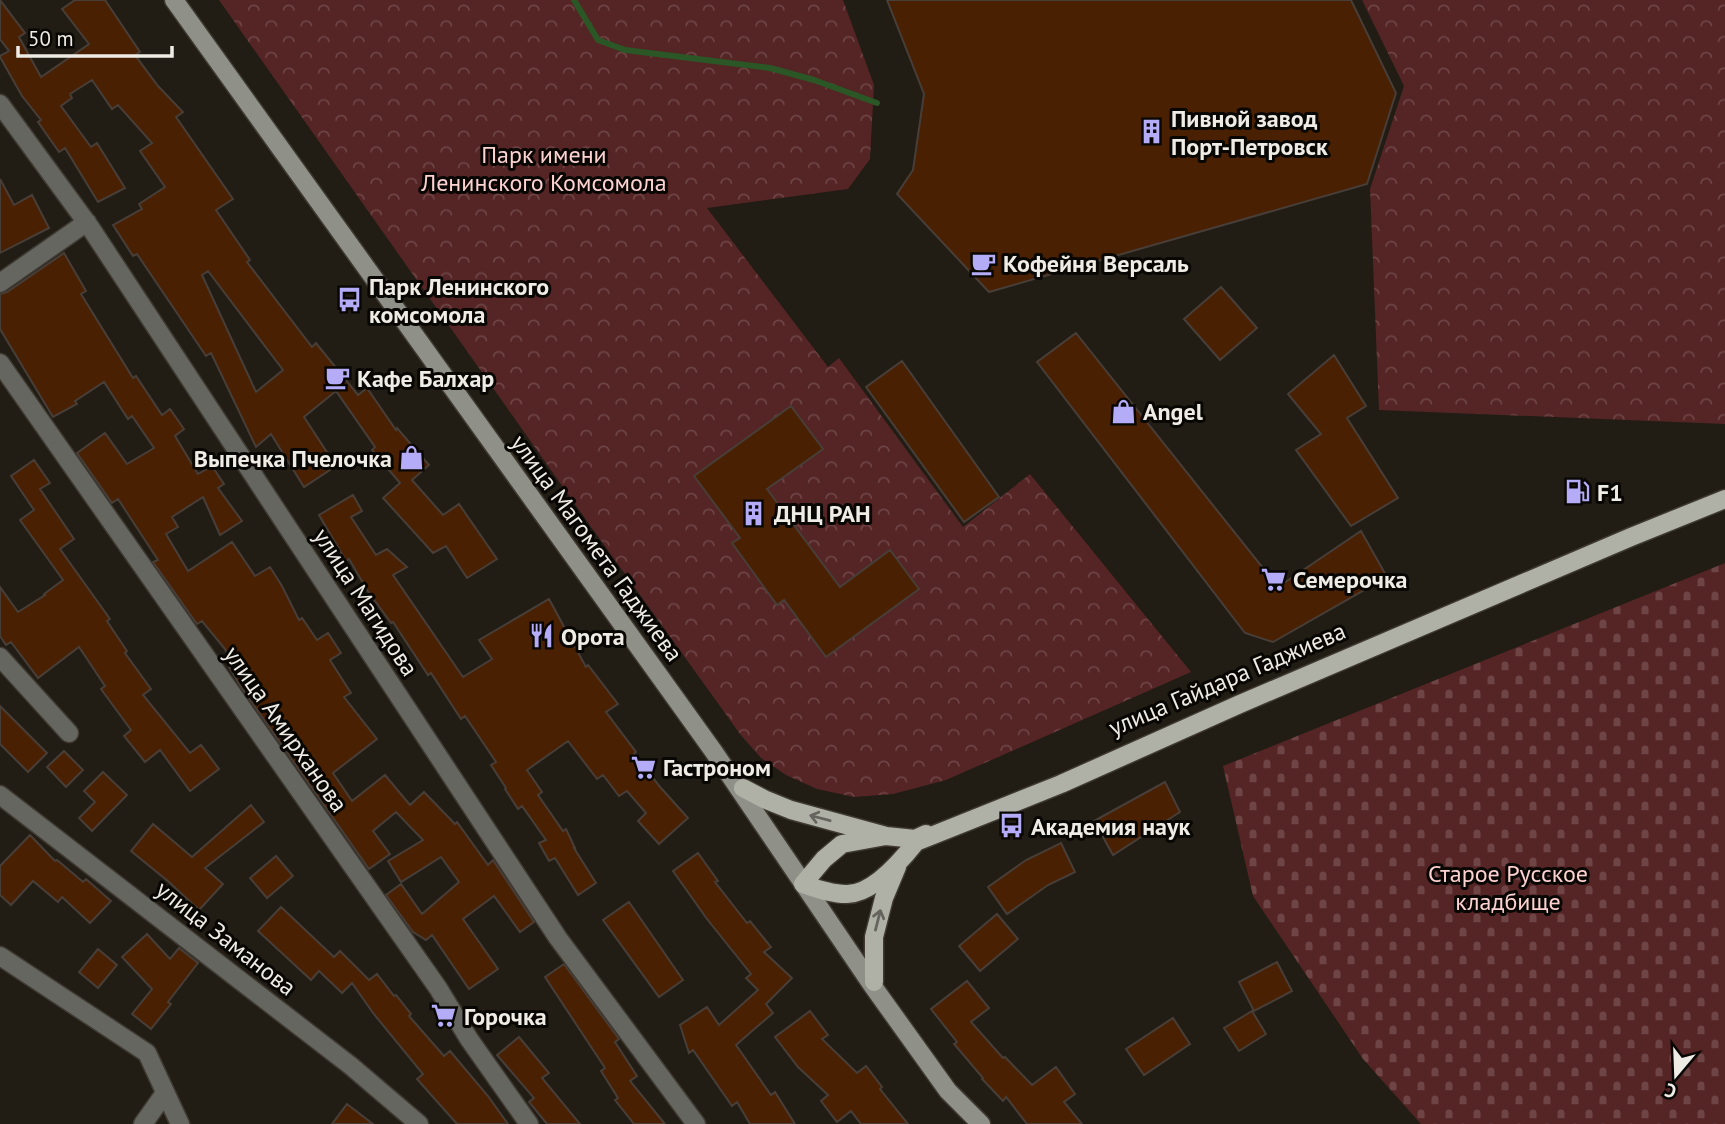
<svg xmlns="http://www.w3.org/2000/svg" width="1725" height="1124" font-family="'PT Sans',sans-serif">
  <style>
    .cemetery { fill: url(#cemetery-stones) }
    .park { fill: url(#park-crowns) }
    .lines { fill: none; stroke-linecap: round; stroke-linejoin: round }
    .stream { stroke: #2a5725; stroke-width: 6 }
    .building { fill: #4a2003; stroke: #483e38; stroke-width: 2; fill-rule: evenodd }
    .minor-casing { stroke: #3e3931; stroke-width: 21 }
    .secondary-casing { stroke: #3e3931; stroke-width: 21 }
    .primary-casing { stroke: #3e3931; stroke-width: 21 }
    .minor { stroke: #666661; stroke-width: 18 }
    .secondary { stroke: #8f9088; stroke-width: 18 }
    .primary { stroke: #b0b1a6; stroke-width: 18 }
    .oneway { stroke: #65645d }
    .labels { text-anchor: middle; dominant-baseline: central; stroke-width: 6; stroke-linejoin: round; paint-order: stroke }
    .poi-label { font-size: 24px; font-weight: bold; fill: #efece6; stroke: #090704; text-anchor: start }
    .park-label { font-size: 24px; fill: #fed2d1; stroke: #090704 }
    .street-label { font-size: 24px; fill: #efece6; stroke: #090704 }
  </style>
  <defs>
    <pattern id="cemetery-stones" width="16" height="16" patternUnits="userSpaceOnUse" patternTransform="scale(1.75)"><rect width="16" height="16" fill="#552425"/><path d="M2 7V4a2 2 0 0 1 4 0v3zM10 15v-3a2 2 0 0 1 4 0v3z" fill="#6e4445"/></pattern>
    <pattern id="park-crowns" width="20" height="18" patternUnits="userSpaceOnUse" patternTransform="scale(1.75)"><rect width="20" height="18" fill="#552425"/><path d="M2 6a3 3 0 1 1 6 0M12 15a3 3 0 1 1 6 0" fill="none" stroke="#6e4445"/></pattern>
  </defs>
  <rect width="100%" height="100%" fill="#211c14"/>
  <path class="cemetery" d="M1725 563V1124H1421L1363 1059 1253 896 1223 766Z"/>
  <path class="park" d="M219 0H843L874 85 870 159 848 189 707 208 828 367 839 358 963 527 1030 474 1191 672 946 780 893 794 854 797 817 789 786 775 761 758 740 734 589 524Z
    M1362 0H1725V424L1379 410 1370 189 1404 86Z"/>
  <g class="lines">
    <path class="stream" d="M574 0 598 40 625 50 770 68 814 80 877 103"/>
  </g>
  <path class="building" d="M0 0 25 33 19 37 41 77 89 44 62 9 75 0H105L140 52 135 55 158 86 183 112 176 117 233 199 216 210 250 260 247 262 312 347 316 343 358 395 367 388 396 430 397 428 429 465 412 480 443 515 459 504 497 559 467 578 446 546 433 553 383 498 400 483 372 450 375 447 336 391 304 417 336 466 304 487 271 434 256 447 211 353 206 356 137 254 133 256 113 225 142 209 139 204 165 187 140 151 152 143 118 105 112 109 92 80 70 94 72 98 61 106 91 147 97 143 125 188 98 202 65 148 59 152 38 122 41 120 22 96 0 57V56L9 51 0 39ZM208 271 283 370 256 392 202 275Z
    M887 0H1351L1396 93 1367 184 989 292 897 194 913 170 924 94Z
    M0 179 14 205 32 195 49 228 0 253Z
    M64 253 86 291 81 294 133 378 136 376 162 415 170 409 184 429 175 436 198 474 212 466 224 484 218 488 242 521 220 535 203 497 172 517 178 527 166 534 188 571 232 542 255 576 270 567 282 586 299 620 302 618 317 640 328 633 341 653 330 660 351 693 344 697 377 739 333 773 352 801 385 775 410 805 424 792 455 824 457 822 488 865 493 860 534 922 520 932 494 896 463 919 498 969 469 989 432 935 426 940 413 932 386 895 401 884 422 914 459 882 441 857 401 882 388 861 423 840 396 812 373 831 390 854 369 869 241 687 229 667 232 665 225 649 202 621 197 624 153 562 158 560 118 499 112 503 77 453 105 433 127 464 154 448 132 416 128 419 104 382 75 401 77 404 53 417 0 329V294L7 292Z
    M1221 287 1257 328 1220 360 1184 319Z
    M1076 333 1278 587 1361 531 1387 577 1273 642 1245 633 1037 362Z
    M1334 355 1366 406 1347 418 1398 498 1351 526 1296 450 1321 434 1288 394Z
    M902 361 999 497 964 522 866 387Z
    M791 406 823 449 767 489 840 587 890 550 919 589 826 657 784 600 777 605 732 543 740 538 694 476Z
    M34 460 50 483 40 489 74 539 60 549 110 619 107 621 127 651 125 653 151 689 143 695 190 753 201 745 219 769 190 791 160 750 145 762 124 736 131 730 101 689 105 686 79 647 38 678 11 642 6 645 0 636V587L18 612 45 595 44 594 63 580 20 520 34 510 11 476Z
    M353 495 362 511 351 517 376 555 387 549 407 567 393 575 463 677 492 659 479 640 549 599 586 667 588 665 618 704 606 712 636 752 634 754 661 788 688 818 659 844 638 821 646 813 627 791 619 796 603 775 597 779 568 741 527 770 542 792 538 795 563 831 566 829 575 848H574L596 883 578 895 555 858 549 861 539 843 546 840 522 806 518 809 505 789 506 788 491 765 496 762 465 716 461 719 431 673 428 675 393 622 391 623 367 590 349 559 346 561 319 515Z
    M0 706 47 753 28 772 0 744Z
    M64 751 83 770 66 787 47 767Z
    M103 772 127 795 92 831 79 818 95 802 84 791Z
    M1165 782 1180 812 1113 855 1094 821Z
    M251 805 264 822 205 868 223 884 199 910 169 882 131 851 153 824 192 857Z
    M30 835 55 861 57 860 83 882 86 879 111 901 90 923 62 897 58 902 33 881 11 905 0 895V866Z
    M1061 843 1075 872 1048 885 1007 914 988 887 1026 860Z
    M698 853 718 881 715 882 747 923 750 921 771 947 764 952 792 978 766 1004 773 1013 736 1045 771 1095 775 1092 795 1124H750L737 1102 732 1106 693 1050 689 1053 680 1025 707 1007 719 1025 758 990 746 978 751 974 707 919 673 871Z
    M276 856 293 876 267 898 250 878Z
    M629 902 683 980 659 997 603 920Z
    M281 907 334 957 340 951 369 980 377 974 394 996 396 995 411 1014 409 1016 444 1056 450 1051 488 1096 508 1124H457L417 1079 423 1074 373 1013 352 983 342 993 319 971 311 980 258 931Z
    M997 914 1018 939 980 971 959 946Z
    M147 934 170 959 179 948 198 963 168 1002 171 1004 151 1029 132 1014 152 989 122 957Z
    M98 949 117 965 98 988 79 972Z
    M1277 962 1292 991 1254 1011 1239 982Z
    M564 964 619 1039 615 1042 637 1076 630 1081 665 1124H634L615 1100 618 1098 601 1071 605 1068 545 977Z
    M967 981 989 1008 971 1022 1003 1058 1005 1057 1032 1085 1056 1067 1075 1094 1064 1102 1082 1124H1027L1006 1097 1003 1101 982 1079 983 1078 954 1044 957 1042 931 1009Z
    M810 1011 828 1035 822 1039 857 1073 866 1066 882 1087 880 1089 908 1124H861L851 1111 837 1122 821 1101 828 1095 798 1067 775 1037Z
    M1252 1011 1266 1034 1239 1051 1224 1028Z
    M1173 1018 1190 1044 1144 1075 1126 1049Z
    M519 1037 549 1073 542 1078 580 1124H547L529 1102 534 1098 497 1055Z
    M347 1104 373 1124H332Z"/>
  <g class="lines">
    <defs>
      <path id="minor" d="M0 104 90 227 558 938 696 1124
        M0 283 87 222
        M0 363 438 988 469 1039 529 1124
        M0 657 69 733
        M0 795 351 1066 419 1124
        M0 956 147 1053 180 1124
        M143 1124 165 1093"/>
      <path id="secondary" d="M174 0 714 752 872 985 948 1091 981 1124"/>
      <path id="primary" d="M743 788 764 799 791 810 886 836 915 839 926 834
        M886 836 842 844 824 859 803 884C814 888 834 894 846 894 872 895 901 861 916 842L1061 784 1240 704 1631 537 1725 499
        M874 982V937L884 898 897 867"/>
    </defs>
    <use href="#minor" class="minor-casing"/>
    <use href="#secondary" class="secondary-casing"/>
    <use href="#primary" class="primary-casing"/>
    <use href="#minor" class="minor"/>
    <use href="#secondary" class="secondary"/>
    <use href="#primary" class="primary"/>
  </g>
  <defs><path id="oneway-shaft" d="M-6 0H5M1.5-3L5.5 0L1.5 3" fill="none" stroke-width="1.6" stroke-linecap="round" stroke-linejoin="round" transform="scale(1.75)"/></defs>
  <g class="oneway">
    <use href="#oneway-shaft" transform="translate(820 818) rotate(-165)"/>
    <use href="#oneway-shaft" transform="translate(878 920) rotate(-76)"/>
  </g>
  <defs>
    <symbol id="building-bare" viewBox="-9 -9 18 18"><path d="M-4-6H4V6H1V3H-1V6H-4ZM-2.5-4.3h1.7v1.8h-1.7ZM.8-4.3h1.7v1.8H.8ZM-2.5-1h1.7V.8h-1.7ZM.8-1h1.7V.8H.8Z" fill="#b5acf8" stroke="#090704" stroke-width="2.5" paint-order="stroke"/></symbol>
    <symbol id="cafe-bare" viewBox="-9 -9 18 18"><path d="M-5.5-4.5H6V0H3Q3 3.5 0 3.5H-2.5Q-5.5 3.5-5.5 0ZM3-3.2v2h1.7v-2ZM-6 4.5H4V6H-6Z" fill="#b5acf8" stroke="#090704" stroke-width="2.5" paint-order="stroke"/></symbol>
    <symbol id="bus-bare" viewBox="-9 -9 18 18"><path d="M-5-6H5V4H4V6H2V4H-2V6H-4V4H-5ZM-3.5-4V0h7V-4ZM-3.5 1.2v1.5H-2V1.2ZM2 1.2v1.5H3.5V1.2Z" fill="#b5acf8" stroke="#090704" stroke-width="2.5" paint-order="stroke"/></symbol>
    <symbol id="shop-bare" viewBox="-9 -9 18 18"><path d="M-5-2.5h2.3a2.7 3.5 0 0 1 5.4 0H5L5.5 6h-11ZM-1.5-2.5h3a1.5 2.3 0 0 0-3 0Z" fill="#b5acf8" stroke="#090704" stroke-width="2.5" paint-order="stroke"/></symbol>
    <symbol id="fuel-bare" viewBox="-9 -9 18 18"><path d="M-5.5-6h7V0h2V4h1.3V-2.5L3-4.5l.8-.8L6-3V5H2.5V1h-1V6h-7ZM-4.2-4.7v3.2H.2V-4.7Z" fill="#b5acf8" stroke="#090704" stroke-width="2.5" paint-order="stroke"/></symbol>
    <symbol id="supermarket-bare" viewBox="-9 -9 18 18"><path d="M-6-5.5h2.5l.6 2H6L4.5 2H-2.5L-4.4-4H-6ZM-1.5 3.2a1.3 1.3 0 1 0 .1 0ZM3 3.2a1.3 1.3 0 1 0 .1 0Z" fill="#b5acf8" stroke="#090704" stroke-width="2.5" paint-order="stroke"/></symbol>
    <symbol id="restaurant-bare" viewBox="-9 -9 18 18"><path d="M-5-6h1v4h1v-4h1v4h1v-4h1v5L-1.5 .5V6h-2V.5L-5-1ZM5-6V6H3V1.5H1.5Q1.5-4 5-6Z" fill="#b5acf8" stroke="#090704" stroke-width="2.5" paint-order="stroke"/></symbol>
  </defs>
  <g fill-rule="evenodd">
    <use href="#building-bare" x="1134" y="114" width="35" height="35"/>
    <use href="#cafe-bare" x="966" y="246" width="35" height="35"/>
    <use href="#bus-bare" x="332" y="282" width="35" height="35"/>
    <use href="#cafe-bare" x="320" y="360" width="35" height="35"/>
    <use href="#shop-bare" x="1106" y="394" width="35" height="35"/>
    <use href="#shop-bare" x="394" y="440" width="35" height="35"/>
    <use href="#fuel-bare" x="1560" y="474" width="35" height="35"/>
    <use href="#building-bare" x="736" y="496" width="35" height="35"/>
    <use href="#supermarket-bare" x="1256" y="562" width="35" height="35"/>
    <use href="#restaurant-bare" x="524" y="618" width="35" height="35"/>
    <use href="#supermarket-bare" x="626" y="750" width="35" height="35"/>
    <use href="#bus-bare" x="994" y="808" width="35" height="35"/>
    <use href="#supermarket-bare" x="426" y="998" width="35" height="35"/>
  </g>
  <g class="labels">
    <g class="poi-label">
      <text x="1171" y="118">Пивной завод<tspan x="1171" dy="28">Порт-Петровск</tspan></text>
      <text x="1003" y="263">Кофейня Версаль</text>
      <text x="369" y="286">Парк Ленинского<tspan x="369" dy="28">комсомола</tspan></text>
      <text x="357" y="378">Кафе Балхар</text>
      <text x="1143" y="411">Angel</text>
      <text x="392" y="458" text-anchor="end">Выпечка Пчелочка</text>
      <text x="1597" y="492">F1</text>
      <text x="774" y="513">ДНЦ РАН</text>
      <text x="1293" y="579">Семерочка</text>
      <text x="561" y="636">Орота</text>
      <text x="663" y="767">Гастроном</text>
      <text x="1031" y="826">Академия наук</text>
      <text x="464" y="1016">Горочка</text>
    </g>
    <g class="park-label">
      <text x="544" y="154">Парк имени<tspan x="544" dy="28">Ленинского Комсомола</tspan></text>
      <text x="1508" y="873">Старое Русское<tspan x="1508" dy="28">кладбище</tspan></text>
    </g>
    <g class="street-label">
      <text transform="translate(597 548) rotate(54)">улица Магомета Гаджиева</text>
      <text transform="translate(366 602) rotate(57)">улица Магидова</text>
      <text transform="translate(1227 679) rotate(-23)">улица Гайдара Гаджиева</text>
      <text transform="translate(286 729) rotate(55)">улица Амирханова</text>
      <text transform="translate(226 938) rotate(38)">улица Заманова</text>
    </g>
  </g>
  <g transform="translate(1676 1075) rotate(199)" stroke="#090704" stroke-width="5" paint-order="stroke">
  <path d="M0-5L12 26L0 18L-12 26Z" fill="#efece6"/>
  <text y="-10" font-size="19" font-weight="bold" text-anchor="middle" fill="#efece6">С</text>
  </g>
  <path d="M18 46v10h154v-10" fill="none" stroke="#efece6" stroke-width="3.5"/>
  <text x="28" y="46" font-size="21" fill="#efece6" stroke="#090704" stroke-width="5" paint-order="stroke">50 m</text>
</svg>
